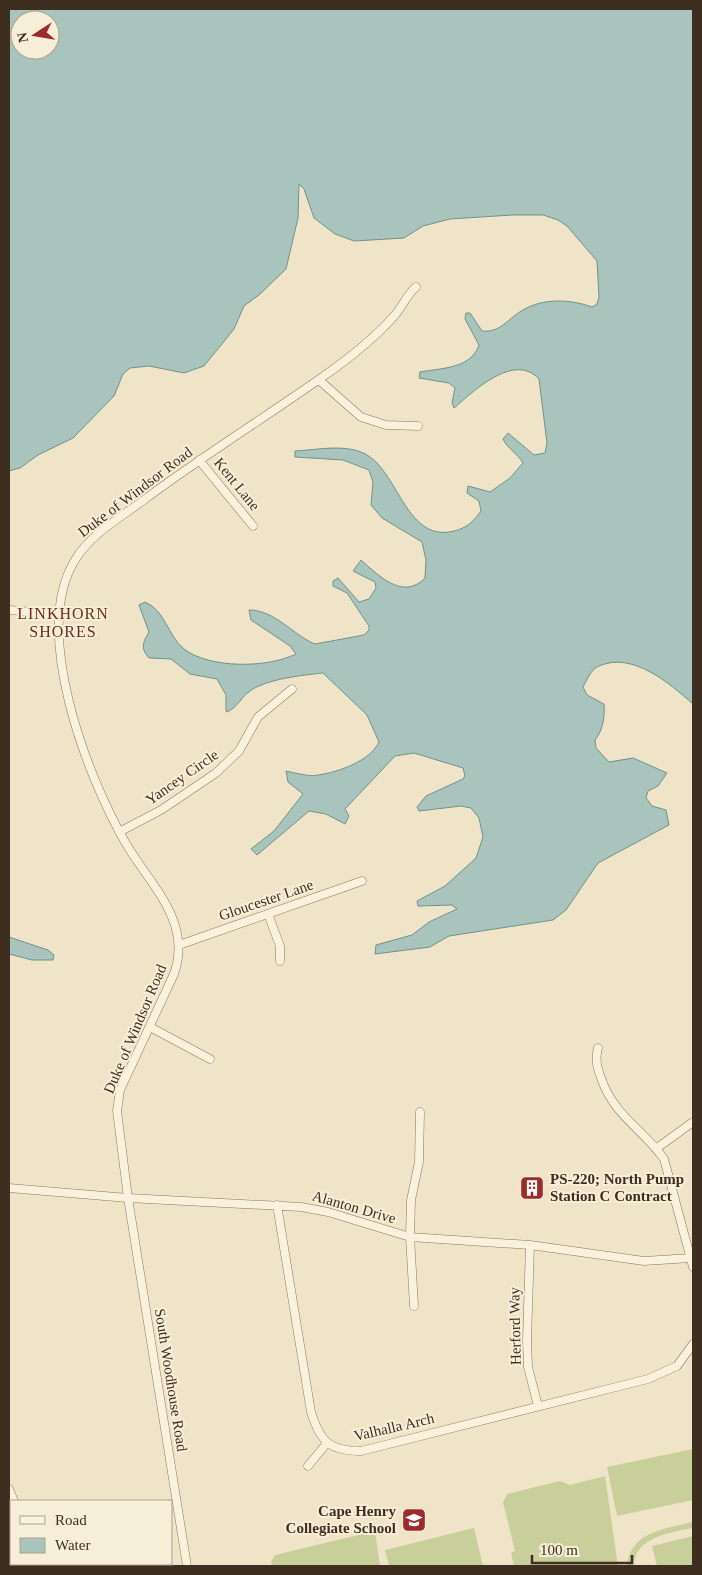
<svg xmlns="http://www.w3.org/2000/svg" width="702" height="1575" font-family="Georgia,serif">
  <style>
    .pitch { fill: #c9cf9b }
    .water { fill: #a9c4bc; stroke: #6f938a; fill-rule: evenodd }
    .lines { fill: none; stroke-linecap: round; stroke-linejoin: round }
    .minor-casing { stroke: #8d765c; stroke-width: 9 }
    .minor { stroke: #faf1dc; stroke-width: 8 }
    .labels { text-anchor: middle; dominant-baseline: central; stroke-width: 4; stroke-linejoin: round; paint-order: stroke }
    .street-label { font-size: 15px; fill: #3d2e20; stroke: #f7eed8 }
    .poi-label { font-size: 15px; font-weight: bold; fill: #3d2e20; stroke: #f7eed8; text-anchor: start }
    .neighbourhood-label { font-size: 16px; letter-spacing: 1px; fill: #6b2e1e; stroke: #f7eed8 }
  </style>
  <rect width="100%" height="100%" fill="#f0e4c8"/>
  <path class="pitch" d="M693 1449V1500L617 1516 607 1467Z
    M605 1476 618 1566H514L511 1553 515 1551 503 1502 507 1494 560 1481 570 1485Z
    M693 1522V1528C671 1533 635 1536 634 1566H627C630 1531 666 1529 693 1522Z
    M474 1528 483 1566H389L385 1550Z
    M375 1531 380 1566H272L271 1562 275 1555Z
    M693 1536V1566H657L652 1546Z"/>
  <path class="water" d="M9 9H693V704C670 684 633 651 599 666 591 669 587 680 583 687L587 695 604 704C605 717 603 730 595 740L596 748 609 762 633 758 667 773 658 786 648 791 646 798 652 806 666 810 669 825 598 863 566 910 553 920 449 936 430 947 375 954 376 945 412 935 429 922 457 909 452 905 418 906 417 901 445 886 476 858 483 837 479 818 471 808 461 806 419 811 417 807 426 796 463 779 465 776 463 768 414 753 395 756 345 809 349 816 345 824 326 814 309 811 257 855 251 849 274 831 303 794 288 782 286 771C296 773 309 777 318 775 339 772 370 761 379 742L367 715 323 673C304 675 266 679 250 691 241 697 238 707 227 712L226 711V695L217 679 190 674 171 659 149 658C140 648 143 642 149 632L139 605 145 602C165 610 168 636 184 649 210 669 268 668 296 654L290 646 251 620 249 610C275 610 293 635 315 644L364 635 369 630V626L347 593 333 586V581L338 578 359 602 369 599 376 588 375 582 353 571 361 560C378 575 403 601 425 578L426 560 422 542 382 518 371 505 373 482 369 470 343 460 295 457V451C317 450 347 443 367 455 399 474 407 543 454 531 467 528 474 521 481 511L479 501 467 493 468 486 490 492 510 478 523 463C517 453 507 448 503 439L508 433 534 455 545 453 547 443 539 379C514 352 474 391 454 408L452 403 455 388 449 383 419 378 420 372C441 368 471 369 479 345L465 319 466 313H470L482 331C501 333 508 318 523 310 543 298 570 299 592 307L597 304 599 297 597 261 567 226 558 220 543 215H512L450 219 423 226 404 238 354 241 335 234 314 218 304 189 299 184 298 218 286 269 259 295 244 306 234 329 204 366 184 373 149 366 130 368 123 374 114 396 73 438 38 455 20 468 9 471ZM20 20H50V50H20Z
    M9 937 48 950 54 955 53 960H32L9 954Z"/>
  <g class="lines">
    <defs>
      <path id="minor" d="M319 380 361 417 386 425 418 426
        M199 460 253 526
        M9 610 58 614
        M119 832 161 810 216 773 239 751 258 717 292 689
        M268 914 280 946V961
        M179 945 362 881
        M150 1027 210 1059
        M598 1048C595 1059 597 1067 601 1078 614 1116 643 1129 664 1159L693 1267
        M657 1148 693 1122
        M9 1188 128 1198 301 1207 328 1212 410 1237 530 1245 644 1261 691 1258
        M277 1205 311 1412C320 1441 329 1451 361 1451L648 1379 677 1366 693 1344
        M530 1245 527 1341 528 1367 538 1406
        M414 1306 410 1237 411 1200 419 1162 420 1112
        M308 1466 327 1443
        M9 1489 14 1501
        M9 1552 11 1551
        M50 1564 51 1566
        M187 1566 128 1198 117 1111 120 1090 174 974C193 921 149 884 125 842 87 776 31 631 75 560 90 535 118 519 141 502 200 458 261 420 321 378 347 360 374 339 395 315 403 306 407 294 416 287"/>
    </defs>
    <use href="#minor" class="minor-casing"/>
    <use href="#minor" class="minor"/>
  </g>
  <defs>
    <symbol id="building-square" viewBox="-11 -11 22 22"><rect x="-9" y="-9" width="18" height="18" rx="4" fill="#9e2a2b" stroke="#f7eed8"/><path d="M-4-6H4V6H1V3H-1V6H-4ZM-2.5-4.3h1.7v1.8h-1.7ZM.8-4.3h1.7v1.8H.8ZM-2.5-1h1.7V.8h-1.7ZM.8-1h1.7V.8H.8Z" fill="#fff"/></symbol>
    <symbol id="school-square" viewBox="-11 -11 22 22"><rect x="-9" y="-9" width="18" height="18" rx="4" fill="#9e2a2b" stroke="#f7eed8"/><path d="M0-5L7-2L0 1L-7-2ZM-4 1L0 2.5L4 1V4Q0 6-4 4Z" fill="#fff"/></symbol>
  </defs>
  <g fill-rule="evenodd">
    <use href="#building-square" x="518" y="1174" width="28" height="28"/>
    <use href="#school-square" x="400" y="1506" width="28" height="28"/>
  </g>
  <g class="labels">
    <g class="street-label">
      <text transform="translate(237 484) rotate(51)">Kent Lane</text>
      <text transform="translate(135 492) rotate(-37)">Duke of Windsor Road</text>
      <text transform="translate(182 777) rotate(-35)">Yancey Circle</text>
      <text transform="translate(266 900) rotate(-19)">Gloucester Lane</text>
      <text transform="translate(135 1029) rotate(-67)">Duke of Windsor Road</text>
      <text transform="translate(354 1207) rotate(16)">Alanton Drive</text>
      <text transform="translate(515 1326) rotate(-91)">Herford Way</text>
      <text transform="translate(171 1380) rotate(81)">South Woodhouse Road</text>
      <text transform="translate(394 1427) rotate(-13)">Valhalla Arch</text>
    </g>
    <g class="poi-label">
      <text x="550" y="1179">PS-220; North Pump<tspan x="550" dy="17">Station C Contract</tspan></text>
      <text x="396" y="1511" text-anchor="end">Cape Henry<tspan x="396" dy="17">Collegiate School</tspan></text>
    </g>
    <g class="neighbourhood-label">
      <text x="63" y="613">LINKHORN<tspan x="63" dy="18">SHORES</tspan></text>
    </g>
  </g>
  <rect width="702" height="1575" fill="none" stroke="#3d2e20" stroke-width="20"/>
  <rect x="10" y="1500" width="162" height="65" fill="#f7eed8" stroke="#ada18e"/>
  <rect x="20" y="1516" width="25" height="8" fill="#faf1dc" stroke="#ada18e"/>
  <text x="55" y="1525" font-size="15" fill="#3d2e20">Road</text>
  <rect x="20" y="1538" width="25" height="15" fill="#a9c4bc" stroke="#ada18e"/>
  <text x="55" y="1550" font-size="15" fill="#3d2e20">Water</text>
  <g transform="translate(35 35) rotate(258)"><circle r="24" fill="#f7eed8" stroke="#ada18e"/>
  <path d="M0-4L9 19L0 12L-9 19Z" fill="#9e2a2b"/>
  <text y="-8" font-size="14" font-weight="bold" text-anchor="middle" fill="#3d2e20">N</text>
  </g>
  <path d="M532 1555v8h100v-8" fill="none" stroke="#3d2e20" stroke-width="2.5"/>
  <text x="540" y="1555" font-size="15" fill="#3d2e20" stroke="#f7eed8" stroke-width="4" paint-order="stroke">100 m</text>
</svg>
